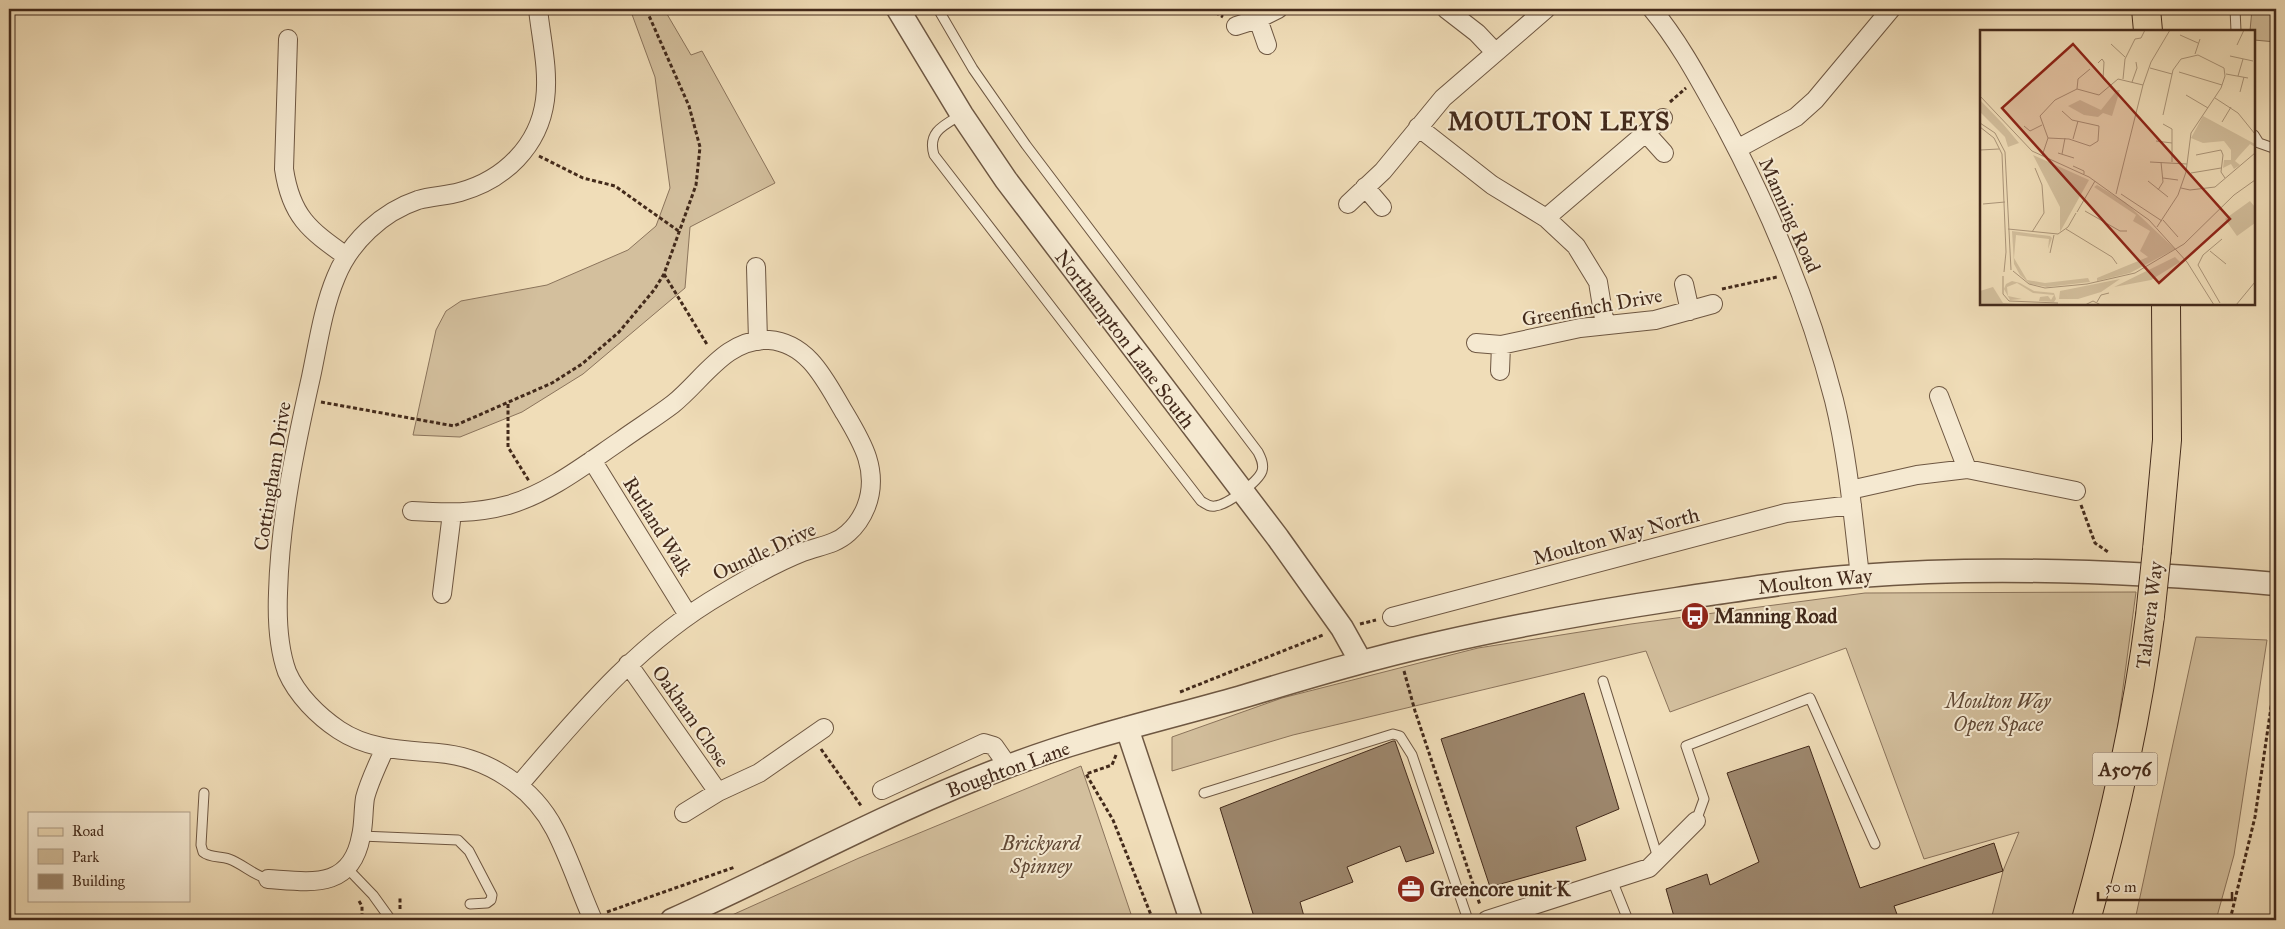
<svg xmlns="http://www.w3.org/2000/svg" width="2285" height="929" font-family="'IM FELL Great Primer',serif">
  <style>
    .green { fill: #d3bf9d; stroke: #8b745c }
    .building { fill: #9d876d; stroke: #432a1b }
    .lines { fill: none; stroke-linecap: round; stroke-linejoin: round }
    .service-casing { stroke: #6e5742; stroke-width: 11 }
    .minor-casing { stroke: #6e5742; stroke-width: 20 }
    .tertiary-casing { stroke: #6e5742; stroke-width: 25 }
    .primary-casing { stroke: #432a1b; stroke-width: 30 }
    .path { stroke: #432a1b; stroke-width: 3; stroke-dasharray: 4 2.5; stroke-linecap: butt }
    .service { stroke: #f5e9d1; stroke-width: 9 }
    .minor { stroke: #f5e9d1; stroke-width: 18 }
    .tertiary { stroke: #f5e9d1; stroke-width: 22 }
    .primary { stroke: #f0ddb8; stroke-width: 28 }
    .primary-bridge-casing { stroke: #432a1b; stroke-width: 30; stroke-linecap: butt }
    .primary-bridge { stroke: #f0ddb8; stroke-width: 28 }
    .labels { text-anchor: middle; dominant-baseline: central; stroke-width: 4; stroke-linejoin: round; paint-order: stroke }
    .shield { fill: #f5e9d1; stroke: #786352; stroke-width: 1 }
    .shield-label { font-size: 19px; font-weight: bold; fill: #432a1b }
    .street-label { font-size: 20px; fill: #432a1b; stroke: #f5e9d1 }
    .poi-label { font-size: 20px; font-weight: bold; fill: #432a1b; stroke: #f5e9d1; text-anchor: start }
    .park-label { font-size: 20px; font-style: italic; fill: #604835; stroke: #f5e9d1 }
    .district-label { font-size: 25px; font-weight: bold; letter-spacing: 1px; fill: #432a1b; stroke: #f5e9d1 }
    .inset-road { fill: none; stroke: #ab9579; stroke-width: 1 }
    .view { fill: #8f2418; fill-opacity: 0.15; stroke: #8f2418; stroke-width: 2.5 }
    .inset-edge { fill: none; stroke: #432a1b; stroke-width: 2.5 }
  </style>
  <rect width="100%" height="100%" fill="#f0ddb8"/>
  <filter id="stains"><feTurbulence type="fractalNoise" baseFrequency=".004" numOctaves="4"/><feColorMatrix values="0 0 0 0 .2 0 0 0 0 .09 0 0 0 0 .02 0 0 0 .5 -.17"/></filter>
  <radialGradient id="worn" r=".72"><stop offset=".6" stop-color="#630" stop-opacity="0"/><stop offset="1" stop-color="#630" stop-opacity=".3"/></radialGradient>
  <path class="green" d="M630 9H664L691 55 702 51 775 183 690 227 685 288 583 374 522 412 460 437 413 435 436 330 446 311 461 301 547 285 628 250 656 226 670 188 655 77Z
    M2252 9H2276V42L2254 40V31H2250Z
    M2136 592 2112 769 2073 920H1991L2003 871 2019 832 1924 859 1846 648 1670 712 1646 651 1293 735 1172 771V737L1282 698 1478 648 1631 624 1865 593Z
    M2196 637 2267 640 2234 855 2216 920H2135Z
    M1081 766 1133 920H721L859 858Z"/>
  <path class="building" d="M1584 693 1619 809 1576 827 1586 860 1490 887 1441 739Z
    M1393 741H1395L1434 853 1406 862 1400 846 1347 867 1353 882 1300 902 1305 920H1255L1220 808Z
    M1809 746 1860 888 1994 843 2003 871 1894 906 1899 920H1675L1666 889 1707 874 1710 885 1759 862 1727 773Z"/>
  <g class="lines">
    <defs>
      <path id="service" d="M938 9 973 69 1026 145 1258 452C1261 458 1264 464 1262 471 1258 482 1227 505 1215 506 1209 507 1206 504 1201 501L934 155C927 132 944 125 961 115
        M2235 9 2236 31
        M2254 135 2259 143 2276 149
        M1603 681 1658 858
        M204 793 201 845 203 852C210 858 220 856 229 859 243 864 253 875 268 879
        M1204 793 1393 734 1400 736 1412 755 1468 920
        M1696 821 1704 799 1686 746 1810 698 1875 844
        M361 836 458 840 469 851 492 895 491 900 487 903 470 904
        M347 868 373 895 391 920
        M1612 880 1628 920"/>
      <path id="minor" d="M538 9C541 38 549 70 545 100 539 146 504 180 460 192 446 196 432 196 418 200 382 212 350 242 336 277 323 308 318 344 311 377 295 448 280 520 278 593 277 619 278 647 287 672 297 695 318 716 339 730 369 750 404 750 438 753 487 757 533 787 555 830 570 859 580 891 593 920
        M1446 9 1477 33 1495 52
        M1652 9C1681 44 1702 85 1724 124 1771 212 1809 303 1834 400 1848 457 1853 517 1860 576
        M1258 19 1267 45
        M1236 26 1258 19 1278 9
        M288 39 284 169C291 216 309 230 346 256
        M1418 127 1492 185 1546 218 1576 246 1598 282 1605 325
        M1646 133 1664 153
        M1737 149 1796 117 1815 100 1891 9
        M1365 187 1382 207
        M1348 204 1383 171 1443 98 1546 9
        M1546 218 1663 118
        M756 267 758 341
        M1684 284 1690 311
        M1476 343 1501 345 1580 328 1655 320 1713 304
        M1500 371 1501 345
        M1939 396 1967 469
        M592 460 688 615
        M1850 490 1917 475 1967 469 2076 491
        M412 511C445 513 476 514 508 505 549 493 586 464 620 441 638 428 656 417 673 404 703 380 726 338 769 340 809 343 826 382 844 412 862 442 880 471 866 507 862 517 856 526 848 533 835 545 818 546 803 552 775 563 747 579 722 594 639 642 580 714 519 785
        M442 594 452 513
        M1392 617 1786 513 1852 505
        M628 664 718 792
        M882 790 984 743 994 746 1008 766
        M684 813 718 792 759 773 824 728
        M268 879C311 882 351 890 361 836 364 824 363 811 365 798 369 782 378 764 385 748
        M1487 920 1649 868 1696 821"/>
      <path id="tertiary" d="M898 9 962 115 1006 180 1278 538 1342 628 1361 662
        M1127 728 1191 920
        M672 920C784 870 891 810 1006 767 1081 738 1160 720 1238 698 1305 678 1371 658 1439 643 1518 625 1597 611 1677 599 1738 590 1798 580 1859 576 1995 565 2140 572 2276 584"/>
      <path id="primary" d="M2146 9 2148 31
        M2157 550 2167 440 2166 304
        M2086 920C2114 820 2137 719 2150 616"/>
    </defs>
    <use href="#service" class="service-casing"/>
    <use href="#minor" class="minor-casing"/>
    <use href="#tertiary" class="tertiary-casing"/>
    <use href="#primary" class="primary-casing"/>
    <path class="path" d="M1131 9 1135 14 1141 9
      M1210 9 1223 17
      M1670 102 1686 88
      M539 156 583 178 615 186 680 232
      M664 274 708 346
      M1722 289 1777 277
      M321 402 454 426 552 383 582 364 619 332 654 290 664 274 696 185 700 147 689 106 646 9
      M508 404V447L529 481
      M2081 505 2095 543 2108 552
      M1360 624 1376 620
      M1404 671 1415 711 1480 905
      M1180 692 1323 635
      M821 749 862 807
      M1116 755 1112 765 1086 774 1113 820 1153 920
      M359 901 362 906V920
      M400 909V897
      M607 912 735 867
      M2230 920 2255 817 2276 673"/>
    <use href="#service" class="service"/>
    <use href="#minor" class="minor"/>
    <use href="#tertiary" class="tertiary"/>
    <use href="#primary" class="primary"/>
    <defs>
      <path id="primary-bridge" d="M2150 616 2157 550"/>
    </defs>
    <use href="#primary-bridge" class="primary-bridge-casing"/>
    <use href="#primary-bridge" class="primary-bridge"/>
  </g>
  <defs>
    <symbol id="bus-disc" viewBox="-11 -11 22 22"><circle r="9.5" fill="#8f2418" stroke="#f5e9d1"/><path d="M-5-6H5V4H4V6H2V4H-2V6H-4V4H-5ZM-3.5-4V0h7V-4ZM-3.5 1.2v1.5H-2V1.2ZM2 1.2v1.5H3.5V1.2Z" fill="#fff"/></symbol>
    <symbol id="office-disc" viewBox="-11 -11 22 22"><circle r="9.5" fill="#8f2418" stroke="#f5e9d1"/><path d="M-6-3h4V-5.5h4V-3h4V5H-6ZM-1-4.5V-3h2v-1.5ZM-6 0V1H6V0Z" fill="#fff"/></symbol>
  </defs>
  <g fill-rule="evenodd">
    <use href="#bus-disc" x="1679" y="600" width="32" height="32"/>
    <use href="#office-disc" x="1395" y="873" width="32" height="32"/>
  </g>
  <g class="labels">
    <rect class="shield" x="2092.5" y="752.5" width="65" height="33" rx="4"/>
    <g class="shield-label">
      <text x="2125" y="769">A5076</text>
    </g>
    <g class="street-label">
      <text transform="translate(1790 215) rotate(66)">Manning Road</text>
      <text transform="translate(1592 307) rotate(-10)">Greenfinch Drive</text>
      <text transform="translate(1125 339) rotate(53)">Northampton Lane South</text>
      <text transform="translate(272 476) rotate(-81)">Cottingham Drive</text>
      <text transform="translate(658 526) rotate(58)">Rutland Walk</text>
      <text transform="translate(1616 536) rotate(-15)">Moulton Way North</text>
      <text transform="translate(764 551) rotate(-25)">Oundle Drive</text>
      <text transform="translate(1815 581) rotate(-6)">Moulton Way</text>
      <text transform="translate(2149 615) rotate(-83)">Talavera Way</text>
      <text transform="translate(691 716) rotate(55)">Oakham Close</text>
      <text transform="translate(1008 769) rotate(-20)">Boughton Lane</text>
    </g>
    <g class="poi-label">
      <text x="1714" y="616">Manning Road</text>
      <text x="1430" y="889">Greencore unit K</text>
    </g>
    <g class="park-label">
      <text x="1998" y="701">Moulton Way<tspan x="1998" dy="23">Open Space</tspan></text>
      <text x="1041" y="843">Brickyard<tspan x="1041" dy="23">Spinney</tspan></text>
    </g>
    <g class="district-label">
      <text x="1559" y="121">MOULTON LEYS</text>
    </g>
  </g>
  <g transform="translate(1980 30)">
    <rect width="275" height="275" fill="#f0ddb8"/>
    <path d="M137 60H140L132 86 123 83 118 87 104 85 88 76 100 70 121 80ZM0 70 23 94 39 113 28 117 25 107 1 83ZM223 86 275 114V117L270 114 259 126 255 131 260 135 254 139 251 134 243 138 244 130H251V120L244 111 223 113 211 108ZM53 125 109 150 80 202V177ZM117 155 145 172 195 219 150 243 117 251V248L168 227 160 221 170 201 153 191 156 185 114 157ZM270 171 275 177V193L257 206 245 189ZM32 201 70 206 72 208 68 219 69 209 36 205 34 228 47 250 65 253 108 248 110 252 67 257 50 254 40 245 34 234ZM195 227 200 232 171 250 134 257ZM140 249 121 262 98 269H79L80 261ZM32 251 40 253 54 261 74 263 76 269 74 272 59 271 60 267 68 266 71 270 74 265 53 263 37 253 27 257 28 266 42 269 30 270 24 259 26 254ZM13 257 23 273 50 275H0V261Z" fill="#d3bf9d"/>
    <path class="inset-road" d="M200 5 218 13M155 9 161 8 165 0M131 14 145 27M257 15 264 0M215 24 220 9M250 26 273 31M118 33 122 29 124 32 123 49 130 55M170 38 192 44M199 42 242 55M246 44 268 48M258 46 263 29M143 49 145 29 155 9M152 52 157 38 156 32M97 59 98 49 110 39M260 62 264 47M206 65 228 78M0 66 52 121 109 147 169 190 207 232 234 275M235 68 258 83 275 104M242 92 251 77M0 93 15 103 25 122 31 240M183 94 192 99V113M44 96 50 101 62 95M0 97 14 108 22 124 26 222 24 242M68 108 89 109 110 116 118 111 119 96 92 90 82 81M93 109 98 91M176 111 192 113V132M0 120 19 119M78 123 94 128M82 124 85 108M216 125 241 120 243 125 241 142 245 148M62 126 68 108 60 86 75 70 97 59 119 65 138 49 163 55M170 132 207 134M93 136 104 141V144M211 143 241 138M183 148 198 150M168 151 188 167M201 158 210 160 235 157 275 123M178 160 183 152 181 132M136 164 163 55 171 32 190 0M141 164 182 191M3 174 25 172M105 181 140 201H147M97 182 115 151M183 190 198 207M177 197 198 165 206 142 211 103 241 58 245 46 244 38 218 25 201 29 193 40 183 85M28 199 78 204 88 197 96 183M86 199 132 227 137 234M52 202 64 183 62 155 55 138M230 221 246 234M70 223 74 205M33 241 49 254 65 258 107 254 155 243 204 214 254 165 275 150M23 246V264L29 271 78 273M117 272 121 265 129 263M240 273 218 235 223 225 242 209M105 275 113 271 121 275M256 275 275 252"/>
    <path class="view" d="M93 14 250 189 179 253 22 78Z"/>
    <rect width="275" height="275" class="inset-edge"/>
  </g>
  <rect width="2285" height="929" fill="none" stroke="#f0ddb8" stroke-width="30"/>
  <rect x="10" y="10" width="2265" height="909" fill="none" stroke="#432a1b" stroke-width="2.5"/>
  <rect x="15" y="15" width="2255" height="899" fill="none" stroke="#432a1b"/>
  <rect x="28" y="812" width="162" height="90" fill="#f5e9d1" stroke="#ae9d88"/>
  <rect x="38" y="828" width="25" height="8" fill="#f0ddb8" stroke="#ae9d88"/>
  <text x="72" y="836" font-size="15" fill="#432a1b">Road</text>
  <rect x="38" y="849" width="25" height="15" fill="#d3bf9d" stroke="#ae9d88"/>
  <text x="72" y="862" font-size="15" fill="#432a1b">Park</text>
  <rect x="38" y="874" width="25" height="15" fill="#9d876d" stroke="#ae9d88"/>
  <text x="72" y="886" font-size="15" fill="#432a1b">Building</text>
  <path d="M2098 892v8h134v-8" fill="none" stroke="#432a1b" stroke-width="2.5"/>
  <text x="2105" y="892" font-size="15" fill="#432a1b" stroke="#f5e9d1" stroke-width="4" paint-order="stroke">50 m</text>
  <rect width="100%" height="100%" filter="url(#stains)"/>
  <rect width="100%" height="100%" fill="url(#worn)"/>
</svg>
